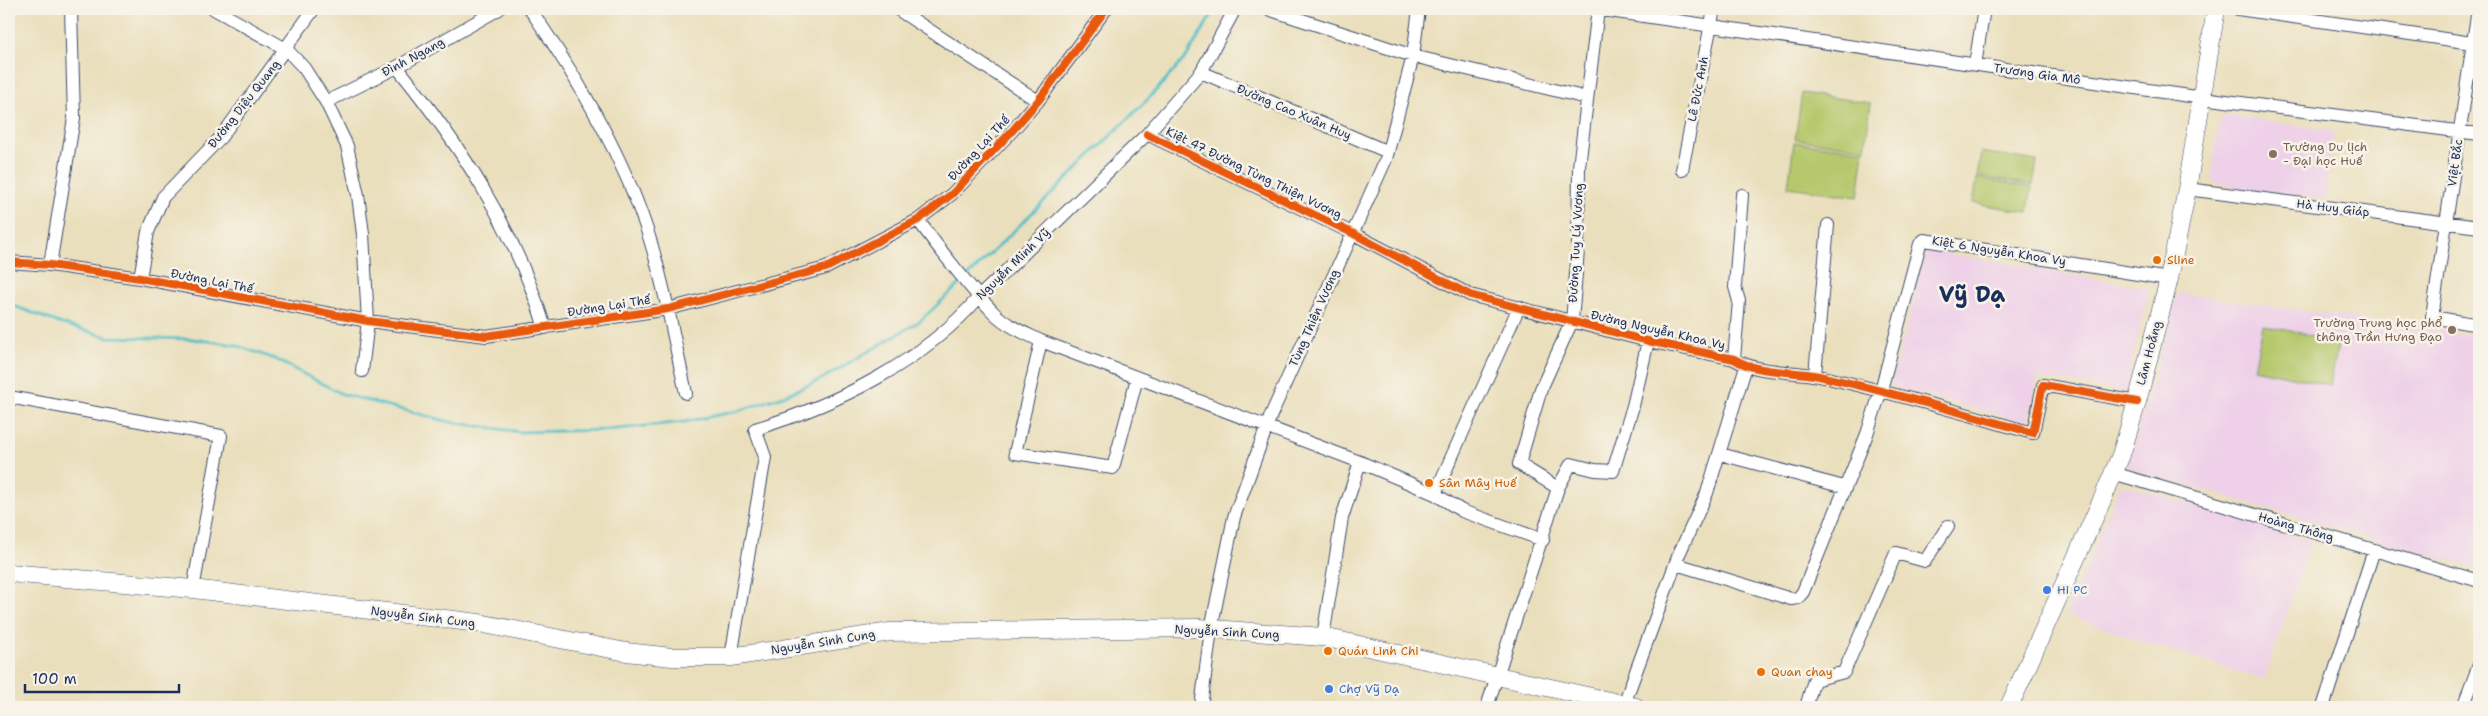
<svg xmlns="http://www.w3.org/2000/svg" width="2488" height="716" font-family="'Shantell Sans',sans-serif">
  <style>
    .built { fill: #eed0e8 }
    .green { fill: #b5c86c; stroke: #687c65 }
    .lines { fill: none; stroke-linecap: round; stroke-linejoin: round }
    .stream { stroke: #4fbec4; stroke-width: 3 }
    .street-casing { stroke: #3a496c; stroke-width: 14 }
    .secondary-casing { stroke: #3a496c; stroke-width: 19 }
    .street { stroke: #fff; stroke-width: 12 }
    .secondary { stroke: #fff; stroke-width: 18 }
    .cycleway-casing { stroke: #f7f3e8; stroke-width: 11 }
    .cycleway { stroke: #e8590c; stroke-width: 8 }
    .education-dot { fill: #8d6e63; stroke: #f7f3e8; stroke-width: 2 }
    .food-dot { fill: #e8710a; stroke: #f7f3e8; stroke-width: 2 }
    .shop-dot { fill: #3f7fe0; stroke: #f7f3e8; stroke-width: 2 }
    .labels { text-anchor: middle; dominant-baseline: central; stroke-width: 5; stroke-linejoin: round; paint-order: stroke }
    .street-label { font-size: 12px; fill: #1b2f5e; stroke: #f7f3e8 }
    .education-label { font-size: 12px; fill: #785e54; stroke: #f7f3e8; text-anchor: start }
    .food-label { font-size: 12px; fill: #c56008; stroke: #f7f3e8; text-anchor: start }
    .shop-label { font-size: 12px; fill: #366cbe; stroke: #f7f3e8; text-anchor: start }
    .town-label { font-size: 22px; font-weight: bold; fill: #1b2f5e; stroke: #f7f3e8 }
  </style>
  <rect width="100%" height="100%" fill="#f7f3e8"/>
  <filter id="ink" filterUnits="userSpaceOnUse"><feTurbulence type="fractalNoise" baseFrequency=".02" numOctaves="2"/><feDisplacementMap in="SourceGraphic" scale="10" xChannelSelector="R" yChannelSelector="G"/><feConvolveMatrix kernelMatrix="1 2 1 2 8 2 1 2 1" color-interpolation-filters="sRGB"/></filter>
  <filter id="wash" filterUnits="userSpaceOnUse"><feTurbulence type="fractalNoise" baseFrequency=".0096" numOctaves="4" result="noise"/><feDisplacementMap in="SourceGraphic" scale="20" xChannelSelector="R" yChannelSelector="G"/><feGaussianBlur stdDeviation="1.12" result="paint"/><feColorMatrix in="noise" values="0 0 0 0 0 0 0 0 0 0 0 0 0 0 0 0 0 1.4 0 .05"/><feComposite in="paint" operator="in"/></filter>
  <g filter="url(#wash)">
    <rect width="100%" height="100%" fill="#eadfbc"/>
    <path class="built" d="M2225 115 2334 131 2325 199 2216 184 2211 178 2219 121Z
      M1926 250 2149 288 2125 392 2038 377 2027 423 1891 386Z
      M2178 293 2479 336V569L2127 468Z
      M2121 484 2311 541 2264 680 2140 641 2066 614Z"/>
    <path class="green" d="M1802 93 1871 103 1865 149 1795 139Z
      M1794 142 1864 151 1858 197 1788 187Z
      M1981 152 2037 161 2033 185 1977 176Z
      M1977 178 2032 187 2028 212 1973 203Z
      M2263 325 2339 341 2330 385 2254 369Z"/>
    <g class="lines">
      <path class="stream" d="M967 277 1151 96 1187 56 1215 9
        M9 304 59 323 108 337 193 339 235 345 275 359 342 394 450 422 520 432 608 430 684 422 738 411 783 396 820 380 920 321 963 281"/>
    </g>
  </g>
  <g filter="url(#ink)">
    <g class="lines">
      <defs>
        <path id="street" d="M214 9 286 49 304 68 326 102 347 146 358 195 363 234 368 321 362 371
          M530 9C577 77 621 151 647 230 664 283 674 339 686 393
          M897 9 1038 101
          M1268 9 1413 56 1587 98
          M1596 9 2203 98 2479 134
          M2238 9 2479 44
          M2478 9 2432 317 2479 325
          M1975 65 1984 9
          M397 67C461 146 515 229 545 328
          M1201 72 1388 152
          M326 102 397 67 499 9
          M1147 134 1352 233 1470 295 1648 341 1734 359C1758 374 1791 370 1819 376 1891 392 1962 413 2033 433L2043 385 2137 402
          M1682 170 1714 9
          M2187 189 2479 227
          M918 220C941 251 967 285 994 313 1007 326 1025 333 1041 341L1360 462 1435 494 1462 511 1543 540
          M9 262 50 265 140 278 368 321 486 336 668 309 826 268 918 220 952 194 1012 131 1038 101 1106 9
          M50 265 74 118 71 9
          M140 278 148 232 163 197 221 137 314 9
          M1041 341 1015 453 1113 468 1137 378
          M1734 359 1739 301 1735 287 1742 195
          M1815 375 1828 225
          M9 397 221 436 193 589
          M1720 454 1844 487
          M2113 473 2479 581
          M1558 488 1519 464 1541 389 1572 321 1578 250 1579 167 1598 9
          M1435 494 1519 307
          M1676 564 1791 599 1798 598 1803 592 1867 434 1881 390 1920 244 1924 240 2169 279
          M1323 637 1342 518 1360 462
          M731 657 765 457 755 429C838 404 923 362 980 296L1147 134 1201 72 1235 9
          M1624 704 1679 554 1707 493 1746 366
          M1201 707 1211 629 1234 517 1271 415 1386 159 1413 56 1419 9
          M1487 707 1558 488 1571 464 1595 470 1613 471 1633 406 1648 341
          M1806 707 1814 680 1844 672 1896 553 1925 561 1948 526
          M2323 707 2374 550
          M2463 707 2479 665"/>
        <path id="secondary" d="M9 573 193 589 479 623 626 652 672 657H731L890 632 1199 628 1323 637 1636 707
          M2009 707 2102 500 2121 455 2137 402 2169 279 2187 189 2216 9"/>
      </defs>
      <use href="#street" class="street-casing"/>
      <use href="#secondary" class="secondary-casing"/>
      <use href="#street" class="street"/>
      <use href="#secondary" class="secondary"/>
      <defs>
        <path id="cycleway" d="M1147 134 1352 233 1470 295 1648 341 1734 359C1758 374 1791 370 1819 376 1891 392 1962 413 2033 433L2043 385 2137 402
          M9 262 50 265 140 278 368 321 486 336 668 309 826 268 918 220 952 194 1012 131 1038 101 1106 9"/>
      </defs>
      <use href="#cycleway" class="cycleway-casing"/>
      <use href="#cycleway" class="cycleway"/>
    </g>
  </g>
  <g class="education-dot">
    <circle cx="2273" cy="154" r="5"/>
    <circle cx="2452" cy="330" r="5"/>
  </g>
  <g class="food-dot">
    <circle cx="2157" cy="260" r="5"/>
    <circle cx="1429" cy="483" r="5"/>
    <circle cx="1328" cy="651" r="5"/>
    <circle cx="1761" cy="672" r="5"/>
  </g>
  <g class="shop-dot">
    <circle cx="2047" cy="590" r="5"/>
    <circle cx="1329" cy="689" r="5"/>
  </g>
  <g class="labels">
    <g class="street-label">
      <text transform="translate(413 57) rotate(-28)">Đình Ngang</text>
      <text transform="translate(2037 74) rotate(8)">Trương Gia Mô</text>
      <text transform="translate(1698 89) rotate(-79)">Lê Đức Anh</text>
      <text transform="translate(244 104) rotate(-52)">Đường Diệu Quang</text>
      <text transform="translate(1294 112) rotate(23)">Đường Cao Xuân Huy</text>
      <text transform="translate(979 148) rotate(-47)">Đường Lại Thế</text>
      <text transform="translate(2455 163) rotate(-82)">Việt Bắc</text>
      <text transform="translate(1254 173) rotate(26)">Kiệt 47 Đường Tùng Thiện Vương</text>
      <text transform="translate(2333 208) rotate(7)">Hà Huy Giáp</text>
      <text transform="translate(1576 243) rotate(-87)">Đường Tuy Lý Vương</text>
      <text transform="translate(1999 251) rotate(9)">Kiệt 6 Nguyễn Khoa Vy</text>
      <text transform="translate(1013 264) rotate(-44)">Nguyễn Minh Vỹ</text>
      <text transform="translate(212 281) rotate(11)">Đường Lại Thế</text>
      <text transform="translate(609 306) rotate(-9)">Đường Lại Thế</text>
      <text transform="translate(1314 318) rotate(-66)">Tùng Thiện Vương</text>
      <text transform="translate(1658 330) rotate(13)">Đường Nguyễn Khoa Vy</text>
      <text transform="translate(2149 353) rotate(-75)">Lâm Hoằng</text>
      <text transform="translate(2296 527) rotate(16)">Hoàng Thông</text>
      <text transform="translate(423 617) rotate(7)">Nguyễn Sinh Cung</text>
      <text transform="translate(1227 632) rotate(3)">Nguyễn Sinh Cung</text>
      <text transform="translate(823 642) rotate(-9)">Nguyễn Sinh Cung</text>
    </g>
    <g class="education-label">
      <text x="2283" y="147">Trường Du lịch<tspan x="2283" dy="14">- Đại học Huế</tspan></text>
      <text x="2442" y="323" text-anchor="end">Trường Trung học phổ<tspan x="2442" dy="14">thông Trần Hưng Đạo</tspan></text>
    </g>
    <g class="food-label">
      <text x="2167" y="260">Sline</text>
      <text x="1439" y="483">Sân Mây Huế</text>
      <text x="1338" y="651">Quán Linh Chi</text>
      <text x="1771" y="672">Quan chay</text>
    </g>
    <g class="shop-label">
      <text x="2057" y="590">Hi PC</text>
      <text x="1339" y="689">Chợ Vỹ Dạ</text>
    </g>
    <g class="town-label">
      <text x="1972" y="294">Vỹ Dạ</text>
    </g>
  </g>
  <rect width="2488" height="716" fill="none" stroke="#f7f3e8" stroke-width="30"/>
  <path d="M25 684v8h154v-8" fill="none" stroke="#1b2f5e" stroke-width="2.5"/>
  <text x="32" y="684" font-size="15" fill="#1b2f5e" stroke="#f7f3e8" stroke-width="4" paint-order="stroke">100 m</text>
</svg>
